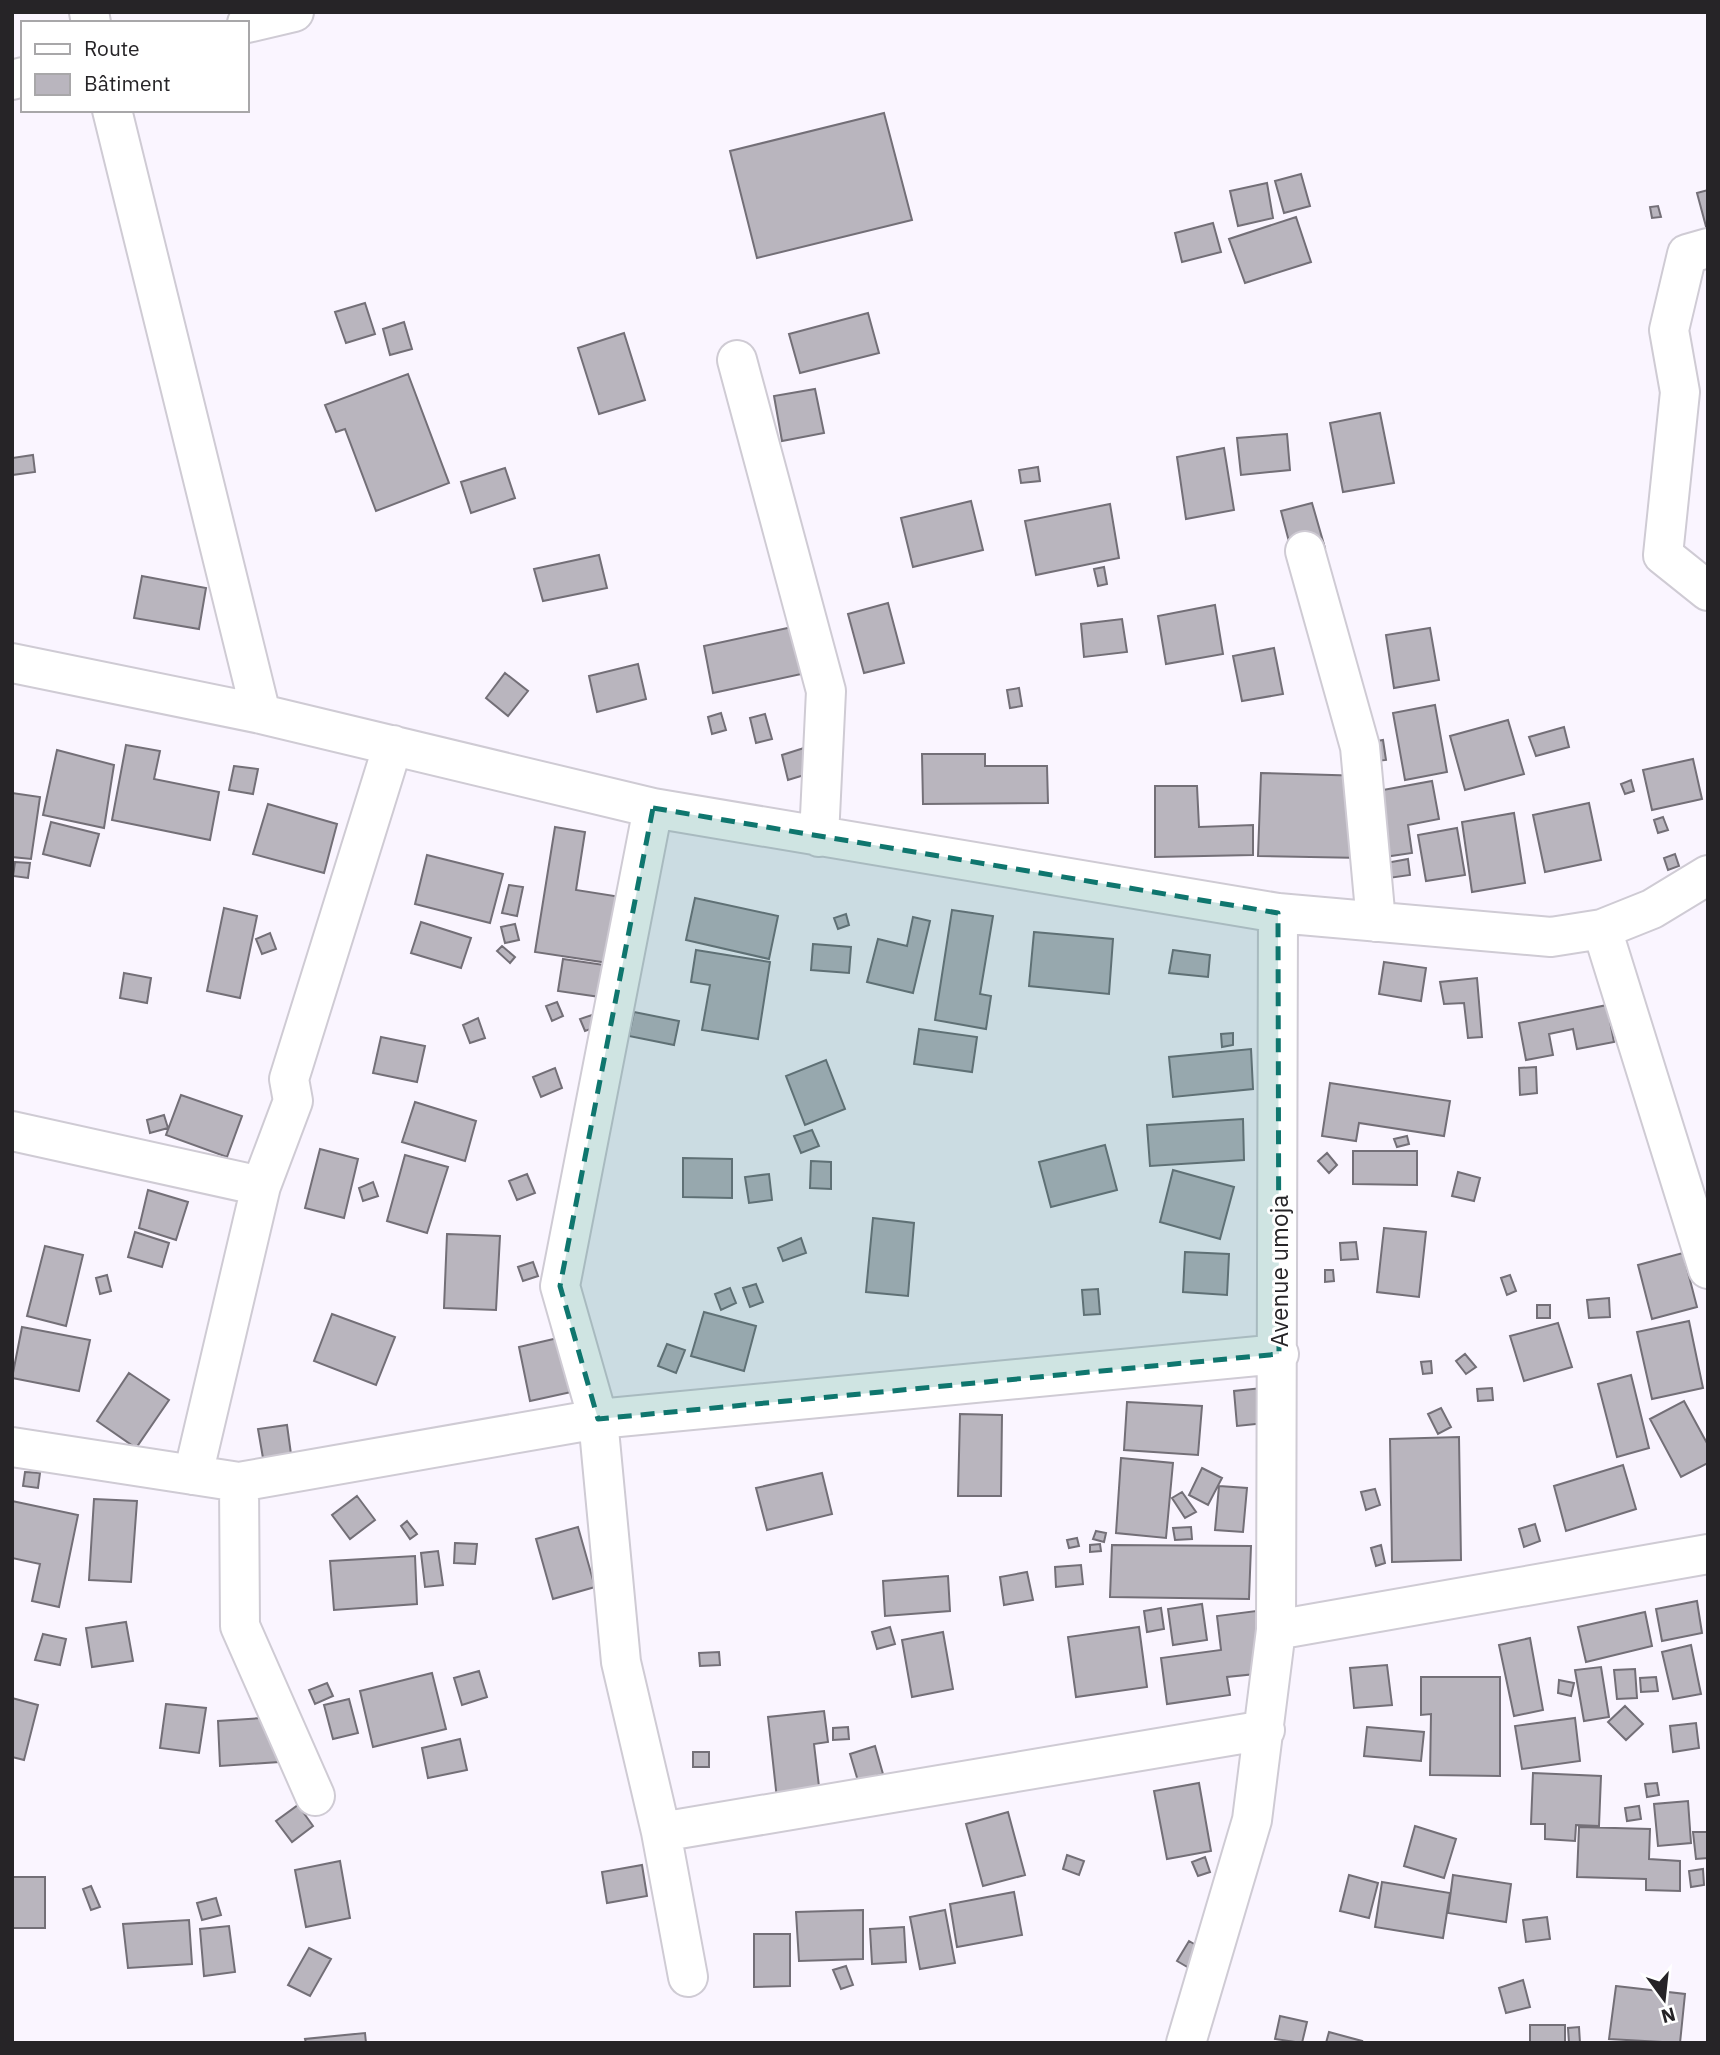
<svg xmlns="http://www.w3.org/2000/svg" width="1720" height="2055" font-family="'IBM Plex Sans',sans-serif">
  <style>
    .building { fill: #b9b5be; stroke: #736f77; stroke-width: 2 }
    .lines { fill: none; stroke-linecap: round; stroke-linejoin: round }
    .minor-casing { stroke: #cfcbd4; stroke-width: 42 }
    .minor { stroke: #fff; stroke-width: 38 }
    .marked { fill: #0f766e; fill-opacity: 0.2; stroke: #0f766e; stroke-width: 5; stroke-dasharray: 14 9; stroke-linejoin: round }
    .labels { text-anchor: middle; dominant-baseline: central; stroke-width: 6; stroke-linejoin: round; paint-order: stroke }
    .street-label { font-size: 24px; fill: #262427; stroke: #fff }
  </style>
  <rect width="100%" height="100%" fill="#faf5ff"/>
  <path class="building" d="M884 113 912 220 757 258 730 151Z
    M1301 174 1310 206 1284 213 1275 181Z
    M1267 183 1273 218 1238 226 1230 191Z
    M1708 190V234L1697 193Z
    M1658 206 1661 217 1652 218 1650 207Z
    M1296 217 1311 262 1245 283 1229 239Z
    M1213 223 1221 252 1182 262 1175 233Z
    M365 303 375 334 346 343 335 312Z
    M868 313 879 353 800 373 789 334Z
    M404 322 412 349 390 355 383 329Z
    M624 333 645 400 599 414 578 348Z
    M408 374 449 483 376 511 345 429 336 432 325 405Z
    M815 389 824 433 782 441 774 396Z
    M1380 413 1394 483 1343 492 1330 423Z
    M1287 434 1290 470 1241 475 1237 438Z
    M1224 448 1234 510 1186 519 1177 457Z
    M33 455 35 472 12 475V458Z
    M1038 467 1040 481 1021 483 1019 470Z
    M505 468 515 498 471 513 461 482Z
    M971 501 983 550 913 567 901 518Z
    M1312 503 1325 548 1293 557 1281 511Z
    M1110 504 1119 558 1036 575 1025 521Z
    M599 555 607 588 543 601 534 569Z
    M1104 567 1107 584 1098 586 1094 569Z
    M142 576 206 588 199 629 134 618Z
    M888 603 904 663 864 673 848 614Z
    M1215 605 1223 654 1166 664 1158 616Z
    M1122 619 1127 652 1084 657 1081 624Z
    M797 626 806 673 713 693 704 646Z
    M1430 628 1439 680 1394 688 1386 635Z
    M1274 648 1283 694 1242 701 1233 656Z
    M638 664 646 699 597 712 589 676Z
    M505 673 528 691 508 716 486 698Z
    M1019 688 1022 706 1010 708 1007 690Z
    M1435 705 1447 772 1405 780 1393 713Z
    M721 713 726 730 712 734 708 717Z
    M765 714 772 739 756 743 750 718Z
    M1508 720 1524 774 1465 790 1450 736Z
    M1564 727 1569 747 1536 756 1529 737Z
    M1383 740 1386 760 1369 762 1366 743Z
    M126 745 160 751 154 779 219 792 210 840 112 820Z
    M807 747 814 772 788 780 782 755Z
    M57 750 114 765 104 828 43 815Z
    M922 754H985V766H1047L1048 803 923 804Z
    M1693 759 1702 799 1652 810 1643 770Z
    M234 766 258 769 253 794 229 790Z
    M1261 773 1366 776 1363 858 1258 856Z
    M1631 780 1634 791 1625 794 1621 784Z
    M1432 781 1439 819 1408 825 1412 853 1384 857 1372 792Z
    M1155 786H1197L1199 827 1253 825V855L1155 857Z
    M12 793 40 797 31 859 12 857Z
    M1589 803 1601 860 1545 872 1533 815Z
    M268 804 337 824 324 873 253 854Z
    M1514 813 1525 883 1472 892 1462 822Z
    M1663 817 1668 830 1658 833 1654 820Z
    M51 822 99 834 90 866 43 854Z
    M555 827 585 832 576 890 646 901 635 967 535 952Z
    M1457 828 1465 875 1426 881 1418 835Z
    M1675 854 1679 866 1668 870 1664 858Z
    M427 855 503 874 490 923 415 904Z
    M1408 859 1410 875 1389 878 1386 863Z
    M15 862 30 863 28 878 13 876Z
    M509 885 523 887 517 916 502 913Z
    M695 898 778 916 769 959 686 940Z
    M224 908 257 916 240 998 207 991Z
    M952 910 993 916 980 994 991 996 986 1029 935 1020Z
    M846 914 849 925 838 929 834 918Z
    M913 917 930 921 913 993 867 982 878 939 907 946Z
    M421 922 471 938 461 968 411 953Z
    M515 924 519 940 505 943 501 927Z
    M1034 932 1113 939 1109 994 1029 986Z
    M270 933 276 949 262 954 256 939Z
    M813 944 851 947 849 973 811 970Z
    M502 946 515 957 510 963 497 951Z
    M696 950 770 962 758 1039 702 1030 710 985 691 982Z
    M1173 950 1210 955 1208 977 1169 973Z
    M563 959 618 967 614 999 558 991Z
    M1384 962 1426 968 1421 1001 1379 994Z
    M124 973 151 978 147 1003 120 998Z
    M1477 978 1482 1037 1468 1038 1464 1003 1444 1004 1440 982Z
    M557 1002 563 1016 552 1021 546 1006Z
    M1607 1005 1614 1042 1577 1049 1573 1029 1549 1034 1553 1055 1526 1060 1519 1023Z
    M634 1012 679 1021 674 1045 629 1036Z
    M595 1014 599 1026 585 1031 580 1019Z
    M478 1018 485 1038 470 1043 463 1025Z
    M919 1029 977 1037 972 1072 914 1064Z
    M1233 1033V1045L1222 1047 1221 1034Z
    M381 1037 425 1046 417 1082 373 1073Z
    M1251 1049 1253 1089 1173 1097 1169 1057Z
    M826 1060 845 1109 805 1125 786 1076Z
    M1536 1067 1537 1093 1520 1095 1519 1068Z
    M555 1068 562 1088 541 1097 533 1077Z
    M1330 1083 1450 1101 1444 1136 1359 1123 1356 1141 1322 1136Z
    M181 1095 242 1116 227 1157 166 1135Z
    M415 1102 476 1121 465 1161 402 1142Z
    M164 1115 168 1128 150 1133 147 1120Z
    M1243 1119 1244 1160 1150 1166 1147 1125Z
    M812 1130 819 1146 801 1153 794 1136Z
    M1407 1136 1409 1144 1397 1147 1394 1139Z
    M1105 1145 1117 1190 1051 1207 1039 1162Z
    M320 1149 358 1159 344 1218 305 1208Z
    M1353 1151H1417V1185L1353 1184Z
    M1327 1153 1337 1165 1329 1173 1318 1161Z
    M405 1155 448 1167 427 1233 387 1221Z
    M683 1158 732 1159V1198L683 1197Z
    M811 1161 831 1162V1189L810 1188Z
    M1173 1170 1234 1187 1220 1239 1160 1222Z
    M1458 1172 1480 1178 1474 1201 1452 1196Z
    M527 1174 535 1193 517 1200 509 1181Z
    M769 1174 772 1200 749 1203 745 1177Z
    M373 1182 378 1196 363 1201 359 1188Z
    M148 1190 188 1202 176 1240 139 1228Z
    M873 1218 914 1223 908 1296 866 1292Z
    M1384 1228 1426 1232 1419 1297 1377 1292Z
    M135 1232 169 1243 162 1267 128 1257Z
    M447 1234 500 1236 496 1310 444 1308Z
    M801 1238 806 1253 783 1261 778 1248Z
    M1356 1242 1358 1259 1341 1260 1340 1243Z
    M45 1246 83 1255 66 1326 27 1316Z
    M1185 1252 1229 1254 1227 1295 1183 1292Z
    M1683 1253 1697 1307 1652 1319 1638 1265Z
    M533 1262 538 1276 523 1281 518 1267Z
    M1325 1270H1333L1334 1281 1325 1282Z
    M107 1275 111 1291 100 1294 96 1278Z
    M1510 1275 1516 1291 1507 1295 1501 1278Z
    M756 1284 763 1302 750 1307 743 1288Z
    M730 1288 736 1303 721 1310 715 1294Z
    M1098 1289 1100 1314 1084 1315 1082 1290Z
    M1609 1298 1610 1317 1589 1318 1587 1300Z
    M1537 1305H1550V1318H1537Z
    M704 1312 756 1326 744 1371 691 1356Z
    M332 1314 395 1337 376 1385 314 1361Z
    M1689 1321 1703 1388 1652 1399 1637 1332Z
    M1558 1323 1572 1367 1524 1381 1510 1336Z
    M22 1327 90 1340 79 1391 12 1378Z
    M571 1335 585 1389 530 1401 519 1347Z
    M667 1344 685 1350 676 1373 658 1366Z
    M1465 1354 1476 1367 1466 1374 1456 1361Z
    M1431 1361 1432 1373 1423 1374 1421 1362Z
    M129 1373 169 1400 136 1448 97 1421Z
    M1631 1375 1649 1448 1617 1457 1598 1384Z
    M1262 1388 1265 1423 1237 1426 1234 1391Z
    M1492 1388 1493 1400 1478 1401 1477 1389Z
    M1684 1401 1708 1445V1463L1681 1477 1650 1419Z
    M1127 1402 1202 1406 1198 1455 1124 1450Z
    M1441 1408 1451 1427 1438 1434 1428 1414Z
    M960 1414 1002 1415 1001 1496H958Z
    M287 1425 291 1454 263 1458 258 1429Z
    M1459 1437 1461 1560 1392 1562 1390 1439Z
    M1121 1458 1173 1463 1166 1538 1116 1533Z
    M1623 1465 1636 1509 1566 1531 1554 1486Z
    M1202 1468 1222 1478 1208 1505 1189 1495Z
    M25 1472 40 1473 38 1488 23 1486Z
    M822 1473 832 1514 767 1530 756 1488Z
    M1219 1486 1247 1488 1243 1532 1215 1530Z
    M1375 1489 1380 1505 1366 1510 1361 1492Z
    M1182 1492 1196 1512 1185 1518 1172 1498Z
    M357 1496 375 1520 350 1539 332 1515Z
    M94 1499 137 1501 131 1582 89 1580Z
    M12 1501 78 1515 59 1607 32 1601 40 1564 12 1558Z
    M407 1521 417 1534 410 1539 401 1526Z
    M1535 1524 1540 1541 1524 1547 1519 1529Z
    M578 1527 595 1587 553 1599 536 1539Z
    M1191 1527 1192 1539 1175 1540 1173 1528Z
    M1096 1531 1106 1533 1104 1542 1093 1539Z
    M1077 1538 1079 1546 1069 1548 1067 1540Z
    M455 1543 477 1544 475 1564 454 1563Z
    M1100 1544 1101 1551 1090 1552V1545Z
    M1112 1545 1251 1546 1249 1599 1110 1597Z
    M1381 1545 1385 1563 1376 1566 1371 1548Z
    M438 1551 443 1585 425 1587 421 1553Z
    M415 1556 417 1604 334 1610 330 1561Z
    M1081 1565 1083 1584 1056 1587 1055 1567Z
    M1027 1572 1033 1600 1004 1605 1000 1577Z
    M948 1576 950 1611 885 1616 883 1581Z
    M1697 1601 1702 1633 1662 1641 1656 1609Z
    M1202 1604 1207 1640 1173 1645 1168 1609Z
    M1161 1608 1164 1629 1147 1632 1144 1611Z
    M1256 1611 1265 1673 1227 1677 1230 1695 1167 1704 1161 1658 1221 1650 1217 1616Z
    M1645 1612 1652 1646 1586 1662 1578 1627Z
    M126 1622 133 1661 92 1667 86 1628Z
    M890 1627 895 1644 877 1649 872 1632Z
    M1139 1627 1147 1687 1076 1697 1068 1637Z
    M943 1632 953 1689 912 1697 902 1640Z
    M43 1634 66 1639 60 1665 35 1660Z
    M1530 1638 1543 1710 1514 1716 1499 1645Z
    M1691 1645 1701 1694 1673 1699 1662 1652Z
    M719 1652 720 1665 700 1666 699 1653Z
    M1387 1665 1392 1705 1354 1708 1350 1668Z
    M1601 1667 1609 1717 1584 1721 1575 1670Z
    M1635 1669 1637 1698 1617 1699 1614 1670Z
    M479 1671 487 1697 462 1705 454 1678Z
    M432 1673 446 1729 373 1747 360 1691Z
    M1421 1677H1500V1776L1430 1775 1431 1714 1421 1715Z
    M1656 1677 1658 1691 1641 1692 1640 1678Z
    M1559 1680 1574 1683 1571 1696 1558 1693Z
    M327 1683 333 1696 315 1704 309 1690Z
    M12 1698 38 1705 24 1760 12 1757Z
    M349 1699 358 1733 333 1739 324 1705Z
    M166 1704 206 1708 199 1753 160 1748Z
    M1625 1706 1643 1724 1626 1740 1608 1722Z
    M824 1711 828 1742 814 1744 820 1795 777 1799 768 1717Z
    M276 1717 279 1762 220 1766 218 1721Z
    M1575 1718 1580 1761 1522 1769 1515 1726Z
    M1696 1723 1699 1748 1673 1752 1670 1726Z
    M848 1727 849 1739 833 1740V1728Z
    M1367 1727 1424 1732 1421 1761 1364 1756Z
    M460 1739 467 1770 428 1778 422 1748Z
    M875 1746 883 1774 858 1781 850 1754Z
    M693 1752H709V1767H693Z
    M1533 1773 1601 1776 1599 1826 1576 1825 1575 1841 1545 1839V1824H1531Z
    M1199 1783 1211 1851 1167 1859 1154 1791Z
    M1657 1783 1659 1795 1647 1797 1645 1784Z
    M1688 1801 1691 1843 1658 1846 1654 1804Z
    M298 1805 313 1826 292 1842 276 1821Z
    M1639 1806 1641 1819 1627 1821 1625 1808Z
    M1008 1812 1025 1875 983 1886 966 1824Z
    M1415 1826 1456 1839 1444 1878 1404 1866Z
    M1579 1827 1650 1829 1649 1859 1680 1861V1891L1646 1890V1879L1577 1877Z
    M1693 1832H1708V1858L1696 1859Z
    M1067 1855 1084 1861 1079 1875 1063 1869Z
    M1205 1857 1210 1872 1198 1876 1192 1862Z
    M340 1861 350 1918 306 1927 295 1870Z
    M642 1865 647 1896 607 1903 602 1872Z
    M1703 1869 1704 1885 1691 1887 1689 1871Z
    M1349 1875 1378 1883 1369 1918 1340 1911Z
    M1453 1875 1511 1884 1506 1922 1448 1913Z
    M12 1877H45V1928H12Z
    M1382 1882 1450 1893 1443 1938 1375 1927Z
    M91 1886 100 1907 91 1910 83 1889Z
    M1014 1892 1022 1935 957 1947 950 1904Z
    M216 1898 221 1915 202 1920 197 1903Z
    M863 1910V1959L799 1961 796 1912Z
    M945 1910 955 1963 920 1969 910 1917Z
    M1547 1917 1550 1939 1526 1942 1523 1920Z
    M189 1920 192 1964 128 1968 123 1924Z
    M229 1926 235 1972 204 1976 200 1929Z
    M904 1927 906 1962 872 1964 870 1929Z
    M754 1934H790V1986L754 1987Z
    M1189 1941 1201 1948 1189 1968 1177 1961Z
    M309 1948 331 1959 310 1996 288 1985Z
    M846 1966 853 1985 841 1989 833 1970Z
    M1523 1980 1530 2007 1506 2013 1499 1988Z
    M1616 1986 1685 1994 1680 2043 1609 2039Z
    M1280 2016 1307 2022 1302 2043 1275 2039Z
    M1530 2025H1565V2043H1530Z
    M1579 2027 1580 2043H1569L1568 2028Z
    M1329 2032 1362 2041 1361 2043H1326Z
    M365 2033 366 2043H306L305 2039Z"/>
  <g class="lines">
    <defs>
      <path id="minor" d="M89 12 91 23
        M247 23 294 12
        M12 80 23 77
        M112 110 261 714
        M1708 248 1687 254 1669 330 1680 392 1663 555 1708 591
        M737 360 826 691 819 837
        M1305 551 1360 747 1376 922
        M12 663 261 714 653 808 1278 913 1551 937 1602 929 1652 909 1708 875
        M653 808 560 1286 598 1419 621 1662 661 1832 688 1977
        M1602 929 1708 1269
        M12 1131 261 1186
        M12 1447 239 1482 598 1419 1279 1354
        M193 1475 261 1186 293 1101 289 1079 393 745
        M239 1482 240 1626 315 1796
        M1276 1630 1708 1554
        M661 1832 1265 1730
        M1186 2043 1252 1820 1276 1630 1278 913"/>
    </defs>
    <use href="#minor" class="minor-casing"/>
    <use href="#minor" class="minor"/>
  </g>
  <path class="marked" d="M653 808 1278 913 1279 1354 598 1419 560 1286Z"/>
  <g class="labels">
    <g class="street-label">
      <text transform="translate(1279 1271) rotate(-90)">Avenue umoja</text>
    </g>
  </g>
  <rect width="1720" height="2055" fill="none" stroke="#262427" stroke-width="28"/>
  <rect x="21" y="21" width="228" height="91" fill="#ffffff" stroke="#a8a7a9" stroke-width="2"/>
  <rect x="35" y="44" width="35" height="10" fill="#ffffff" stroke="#a8a7a9" stroke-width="2"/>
  <text x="84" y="56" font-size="21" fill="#262427">Route</text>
  <rect x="35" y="74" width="35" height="21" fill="#b9b5be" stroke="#a8a7a9" stroke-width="2"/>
  <text x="84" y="91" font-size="21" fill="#262427">Bâtiment</text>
  <g transform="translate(1664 1999) rotate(165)" stroke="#ffffff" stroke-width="5" paint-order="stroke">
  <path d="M0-5L12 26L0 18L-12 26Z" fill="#262427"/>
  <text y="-10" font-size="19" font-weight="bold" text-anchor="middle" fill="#262427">N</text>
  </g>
</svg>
